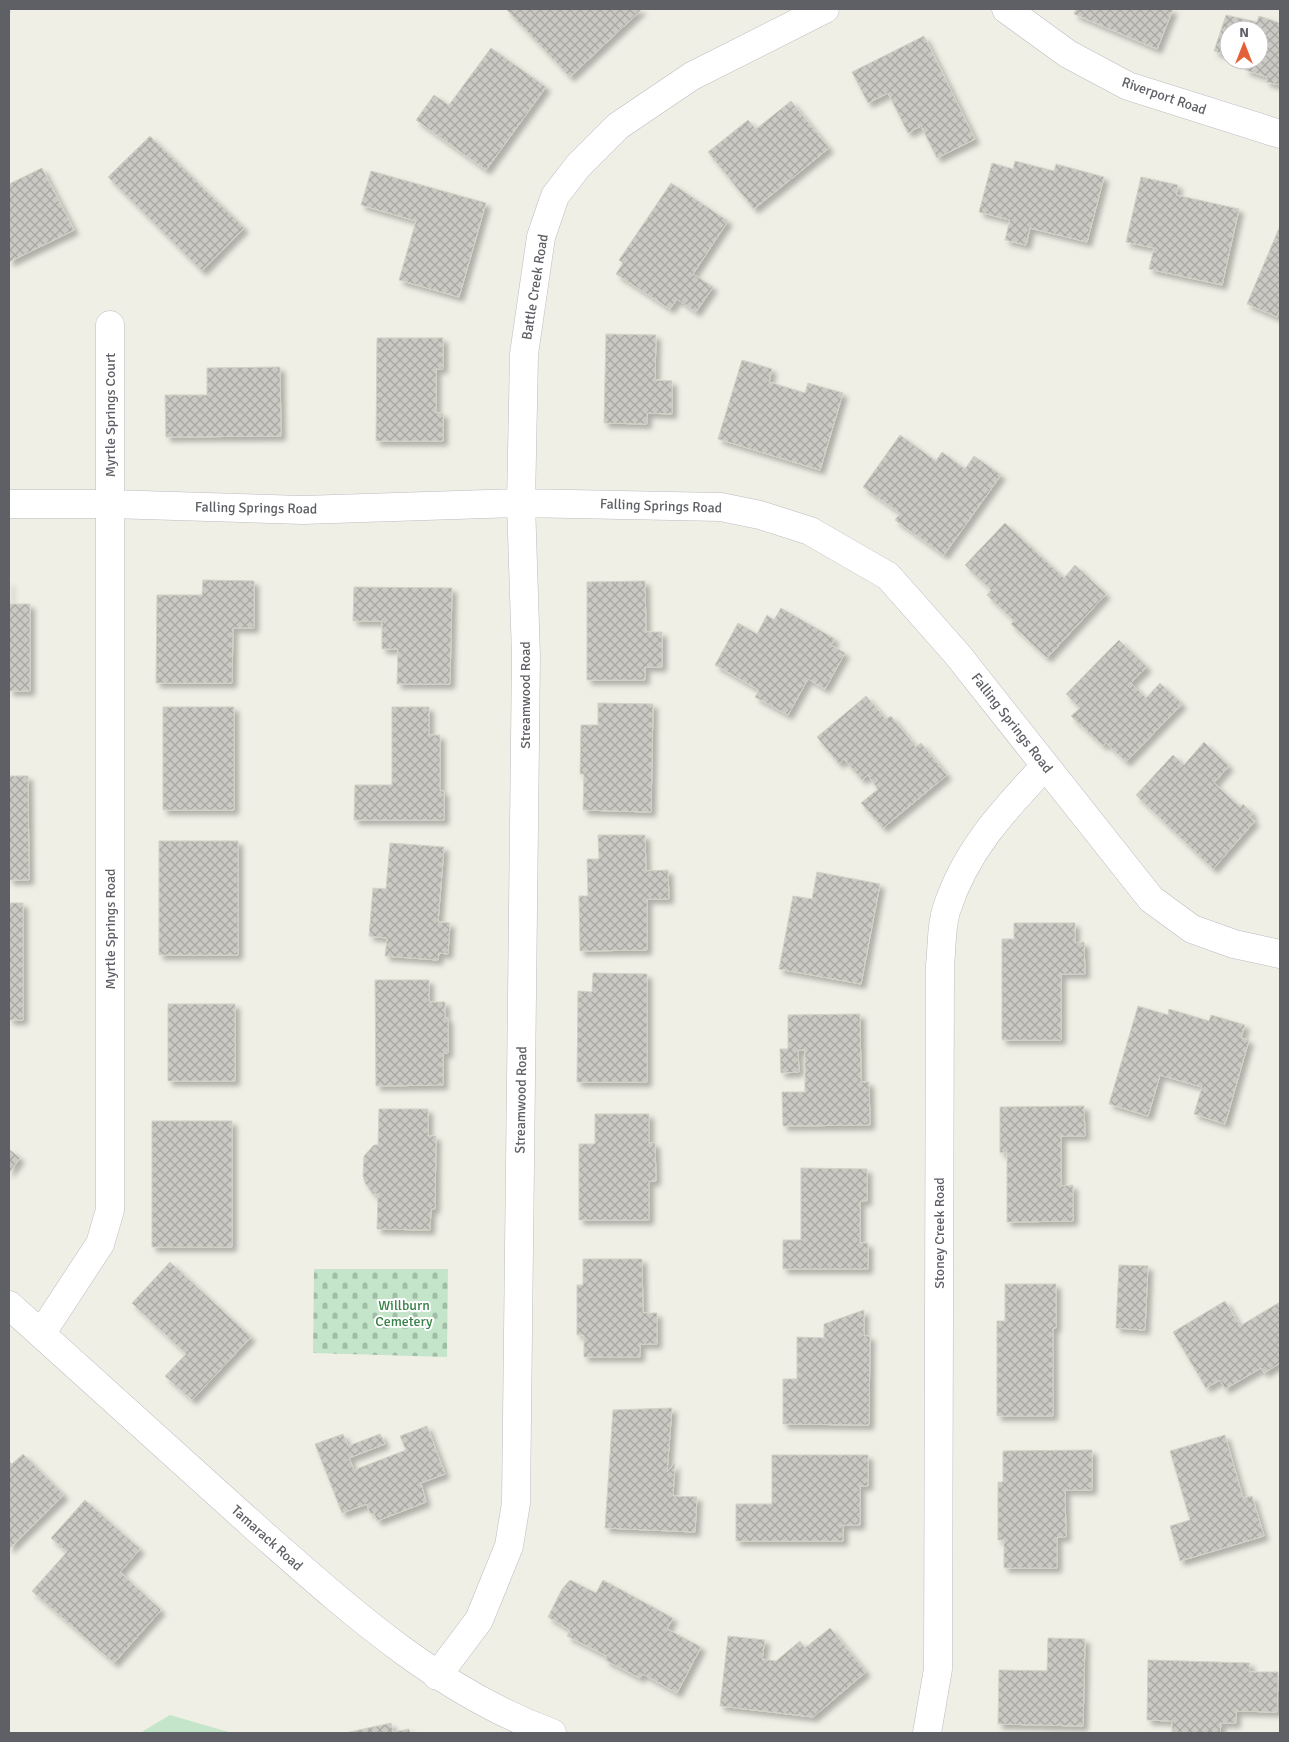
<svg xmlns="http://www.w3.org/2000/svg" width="1289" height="1742" font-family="Signika,sans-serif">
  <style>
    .green { fill: #c4e5c9 }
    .cemetery { fill: url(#cemetery-stones) }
    .building { fill: url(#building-cross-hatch); stroke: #d4d1c5; filter: url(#shadow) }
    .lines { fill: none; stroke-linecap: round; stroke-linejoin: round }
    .minor-casing { stroke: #bbbcc1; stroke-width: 29 }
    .minor { stroke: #fff; stroke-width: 28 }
    .rail { stroke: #b6b7b7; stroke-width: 4; stroke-dasharray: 1 6; stroke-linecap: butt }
    .labels { text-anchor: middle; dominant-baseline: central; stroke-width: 4; stroke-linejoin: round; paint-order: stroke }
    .street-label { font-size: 14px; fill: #5e6066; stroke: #fff }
    .park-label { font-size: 14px; fill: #388247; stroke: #fff }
  </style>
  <defs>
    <pattern id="cemetery-stones" width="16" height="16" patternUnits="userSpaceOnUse" patternTransform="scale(1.25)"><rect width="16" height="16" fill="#c4e5c9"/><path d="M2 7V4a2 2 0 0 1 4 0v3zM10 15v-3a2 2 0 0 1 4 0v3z" fill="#a2bda7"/></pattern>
    <pattern id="building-cross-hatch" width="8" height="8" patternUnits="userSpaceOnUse" patternTransform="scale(1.25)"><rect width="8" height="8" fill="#cbc9c3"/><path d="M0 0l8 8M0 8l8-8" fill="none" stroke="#a8a7a2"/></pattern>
    <filter id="shadow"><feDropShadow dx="4.5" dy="4.5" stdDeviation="2.5" flood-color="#0004"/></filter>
  </defs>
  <rect width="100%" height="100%" fill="#efefe6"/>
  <path class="green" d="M170 1715 232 1733H140Z"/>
  <path class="cemetery" d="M314 1269H448L447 1357 313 1353Z"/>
  <path class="building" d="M506 9H642L570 77Z
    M1076 9H1173L1157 49 1074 14Z
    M1226 15 1257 22 1259 16 1280 23V85L1266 82 1267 77 1245 70 1248 62 1242 60H1259V30H1229V56L1214 51Z
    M924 36 975 139 937 158 921 126 908 133 888 93 868 103 852 72Z
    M491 48 546 87 486 170 416 120 434 95 449 105Z
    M791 101 829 148 754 209 708 152 748 120 756 129Z
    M150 136 244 228 202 271 108 177Z
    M1015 161 1054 171 1056 164 1104 177 1087 242 1030 228 1026 245 1005 240 1010 220 979 212 992 163 1013 169Z
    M42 168 74 230 9 262V184Z
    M371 171 486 203 459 297 399 280 416 221 361 205Z
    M1141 177 1178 185 1176 195 1239 209 1222 285 1149 269 1154 248 1126 242Z
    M671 183 728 221 693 274 713 287 696 312 677 299 670 309 616 274 623 263 619 260Z
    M1280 226V309L1277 317 1247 304Z
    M606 334 656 335 655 380 672 381V414L647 413V424L604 423Z
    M377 338H443V369H436V413H443V441H376Z
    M742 360 772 369 769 382 805 393 808 383 843 393 820 470 718 439Z
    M280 367 281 436 166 437 165 395H207V368Z
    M900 435 936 461 942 452 965 469 974 456 1001 475 944 555 895 520 900 513 863 487Z
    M1005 523 1064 578 1075 565 1106 594 1047 658 1011 624 1014 621 987 595 991 590 965 565Z
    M203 580 254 581V628H233L232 683H156L157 595H202Z
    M9 581V604H30V691H9Z
    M645 581 646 632H662V667H645V680H587V582Z
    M354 587 452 588 450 684H397L398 649H382V621H353Z
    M781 608 835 639 831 645 845 653 825 689 808 679 788 715 755 697 759 690 715 665 738 623 757 634 767 615 774 620Z
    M1119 640 1147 667 1131 683 1146 698 1160 683 1182 704 1126 762 1106 743 1103 746 1071 716 1080 708 1066 694Z
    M866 696 886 719 891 716 916 747 921 743 947 775 883 828 861 803 878 789 868 775 862 780 844 759 839 764 817 737Z
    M598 703 653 704 651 812 583 810 584 774H580L581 725H598Z
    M163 707H234V810H163Z
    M392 707H429V735H440V791H444V820H354L355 785H392Z
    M1204 742 1229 766 1214 783 1240 807 1243 804 1253 814 1250 817 1255 821 1213 869 1136 795 1173 755 1184 765Z
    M9 776H28L29 880H9Z
    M598 835H645L646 871 668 870 669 899H647V950L580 951 579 896H588L587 859H599Z
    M159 841H238V955H159Z
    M390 843 444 847 438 922 450 923 448 954 439 953 438 960 385 956 387 938 369 936 373 888 386 889Z
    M817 872 880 884 861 984 779 969 793 896 812 899Z
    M9 903H23V1020H9Z
    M1014 923H1075V943L1084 942 1085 974H1061V1040H1002V939H1014Z
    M593 973 647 974V1082H577L578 991 592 992Z
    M375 980H429V1002H445V1018H448V1053H443V1085L376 1086Z
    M168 1004H235V1081H168Z
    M1138 1006 1168 1015 1169 1009 1209 1021 1211 1015 1245 1025 1241 1038 1249 1040 1225 1124 1194 1114 1202 1087 1160 1075 1148 1116 1109 1104Z
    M860 1014 861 1082H869L870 1125 783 1126 782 1092H805V1050H798L799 1072 781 1073 780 1049H788V1015Z
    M1084 1106 1085 1136H1061V1186L1073 1185V1221L1007 1222V1152L1000 1153V1107Z
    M379 1109H428V1136H436L435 1209H431L430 1230 377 1229 378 1194H373L365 1183 363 1176 364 1156 374 1145H378Z
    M595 1114H649V1143H655L656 1181H649V1220H579V1144H595Z
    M152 1121H232V1247H152Z
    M9 1149 20 1158 9 1173Z
    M801 1168 867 1169V1201H860V1243H868V1269H783V1240H801Z
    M583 1259H642L643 1313H657V1344H640V1357H584V1335H577V1285H583Z
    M170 1262 251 1337 192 1400 165 1376 186 1354 132 1303Z
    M1119 1265 1148 1266 1145 1330 1116 1328Z
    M1005 1284H1056V1328H1053V1416H997V1321H1005Z
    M1225 1301 1240 1326 1280 1302V1363L1264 1373 1261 1368 1225 1389 1220 1380 1206 1388 1173 1332Z
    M864 1310V1336H870L869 1425 783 1424V1379H797V1337L824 1338V1324Z
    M672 1408 667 1472 675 1463 673 1496 697 1497 695 1532 605 1528 613 1410Z
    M427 1426 445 1474 421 1483 426 1502 377 1521 374 1513 370 1514 367 1504 342 1513 315 1444 343 1434 348 1446 380 1434 385 1444 349 1458 354 1470 406 1450 400 1436Z
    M1225 1435 1243 1498 1252 1496 1264 1536 1180 1561 1170 1526 1190 1520 1170 1451Z
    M1092 1450V1490H1065L1066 1537H1057V1568H1004V1540H998V1482H1003V1451Z
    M23 1454 64 1495 9 1549V1461L12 1464Z
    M772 1455H868V1486H860V1525H843V1541H736V1504H772Z
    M85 1500 140 1549 120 1572 161 1610 114 1663 32 1591 67 1552 51 1538Z
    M570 1580 596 1593 603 1580 673 1618 667 1629 701 1647 677 1693 643 1674 640 1678 605 1660 607 1656 567 1636 570 1630 548 1617 562 1589Z
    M830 1628 866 1672 813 1717 720 1706 728 1636 765 1640 762 1659 776 1661 800 1641 805 1648Z
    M1048 1638 1085 1639 1083 1726 998 1724 999 1670 1047 1671Z
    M1148 1660 1250 1663 1249 1672H1278L1277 1712 1236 1711V1723H1221L1220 1733 1172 1732V1721L1147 1720Z
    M391 1723 393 1732 409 1729 410 1733H345Z"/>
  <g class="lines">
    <defs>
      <path id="minor" d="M1006 9 1068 54 1128 86 1280 134
        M9 504H110L303 510 521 503 721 507 760 515 810 531 888 576 957 654 1151 899 1192 929 1234 944 1280 954
        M9 1305C91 1379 173 1454 256 1528 346 1607 437 1691 552 1733
        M41 1334 100 1244 110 1210V325
        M437 1676 479 1620 509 1546 516 1503 526 656 521 503 524 354 541 237 555 196 578 166 618 126 692 76 825 9
        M927 1733 938 1669 940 965C942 948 941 928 946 911 965 851 1003 811 1045 766"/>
    </defs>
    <use href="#minor" class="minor-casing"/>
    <use href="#minor" class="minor"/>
    <path class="rail" d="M9 11 14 9"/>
  </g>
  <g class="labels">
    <g class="street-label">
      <text transform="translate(1164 96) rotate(19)">Riverport Road</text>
      <text transform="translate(535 287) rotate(-81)">Battle Creek Road</text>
      <text transform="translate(110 415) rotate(-90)">Myrtle Springs Court</text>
      <text transform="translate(661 506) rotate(2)">Falling Springs Road</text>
      <text transform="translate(256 508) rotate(1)">Falling Springs Road</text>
      <text transform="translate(525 695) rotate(-90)">Streamwood Road</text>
      <text transform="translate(1012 723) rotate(52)">Falling Springs Road</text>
      <text transform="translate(110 929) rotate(-90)">Myrtle Springs Road</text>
      <text transform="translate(521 1100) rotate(-89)">Streamwood Road</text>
      <text transform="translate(939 1233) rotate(-90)">Stoney Creek Road</text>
      <text transform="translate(267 1538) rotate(42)">Tamarack Road</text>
    </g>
    <g class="park-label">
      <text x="404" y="1305">Willburn<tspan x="404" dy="16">Cemetery</tspan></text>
    </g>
  </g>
  <rect width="1289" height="1742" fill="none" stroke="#5e6066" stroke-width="20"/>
  <g transform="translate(1244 45)"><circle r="24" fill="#ffffff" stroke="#bfbfc2"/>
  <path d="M0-4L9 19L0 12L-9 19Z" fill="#e26139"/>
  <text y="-8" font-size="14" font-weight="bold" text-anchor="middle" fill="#5e6066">N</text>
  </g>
</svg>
